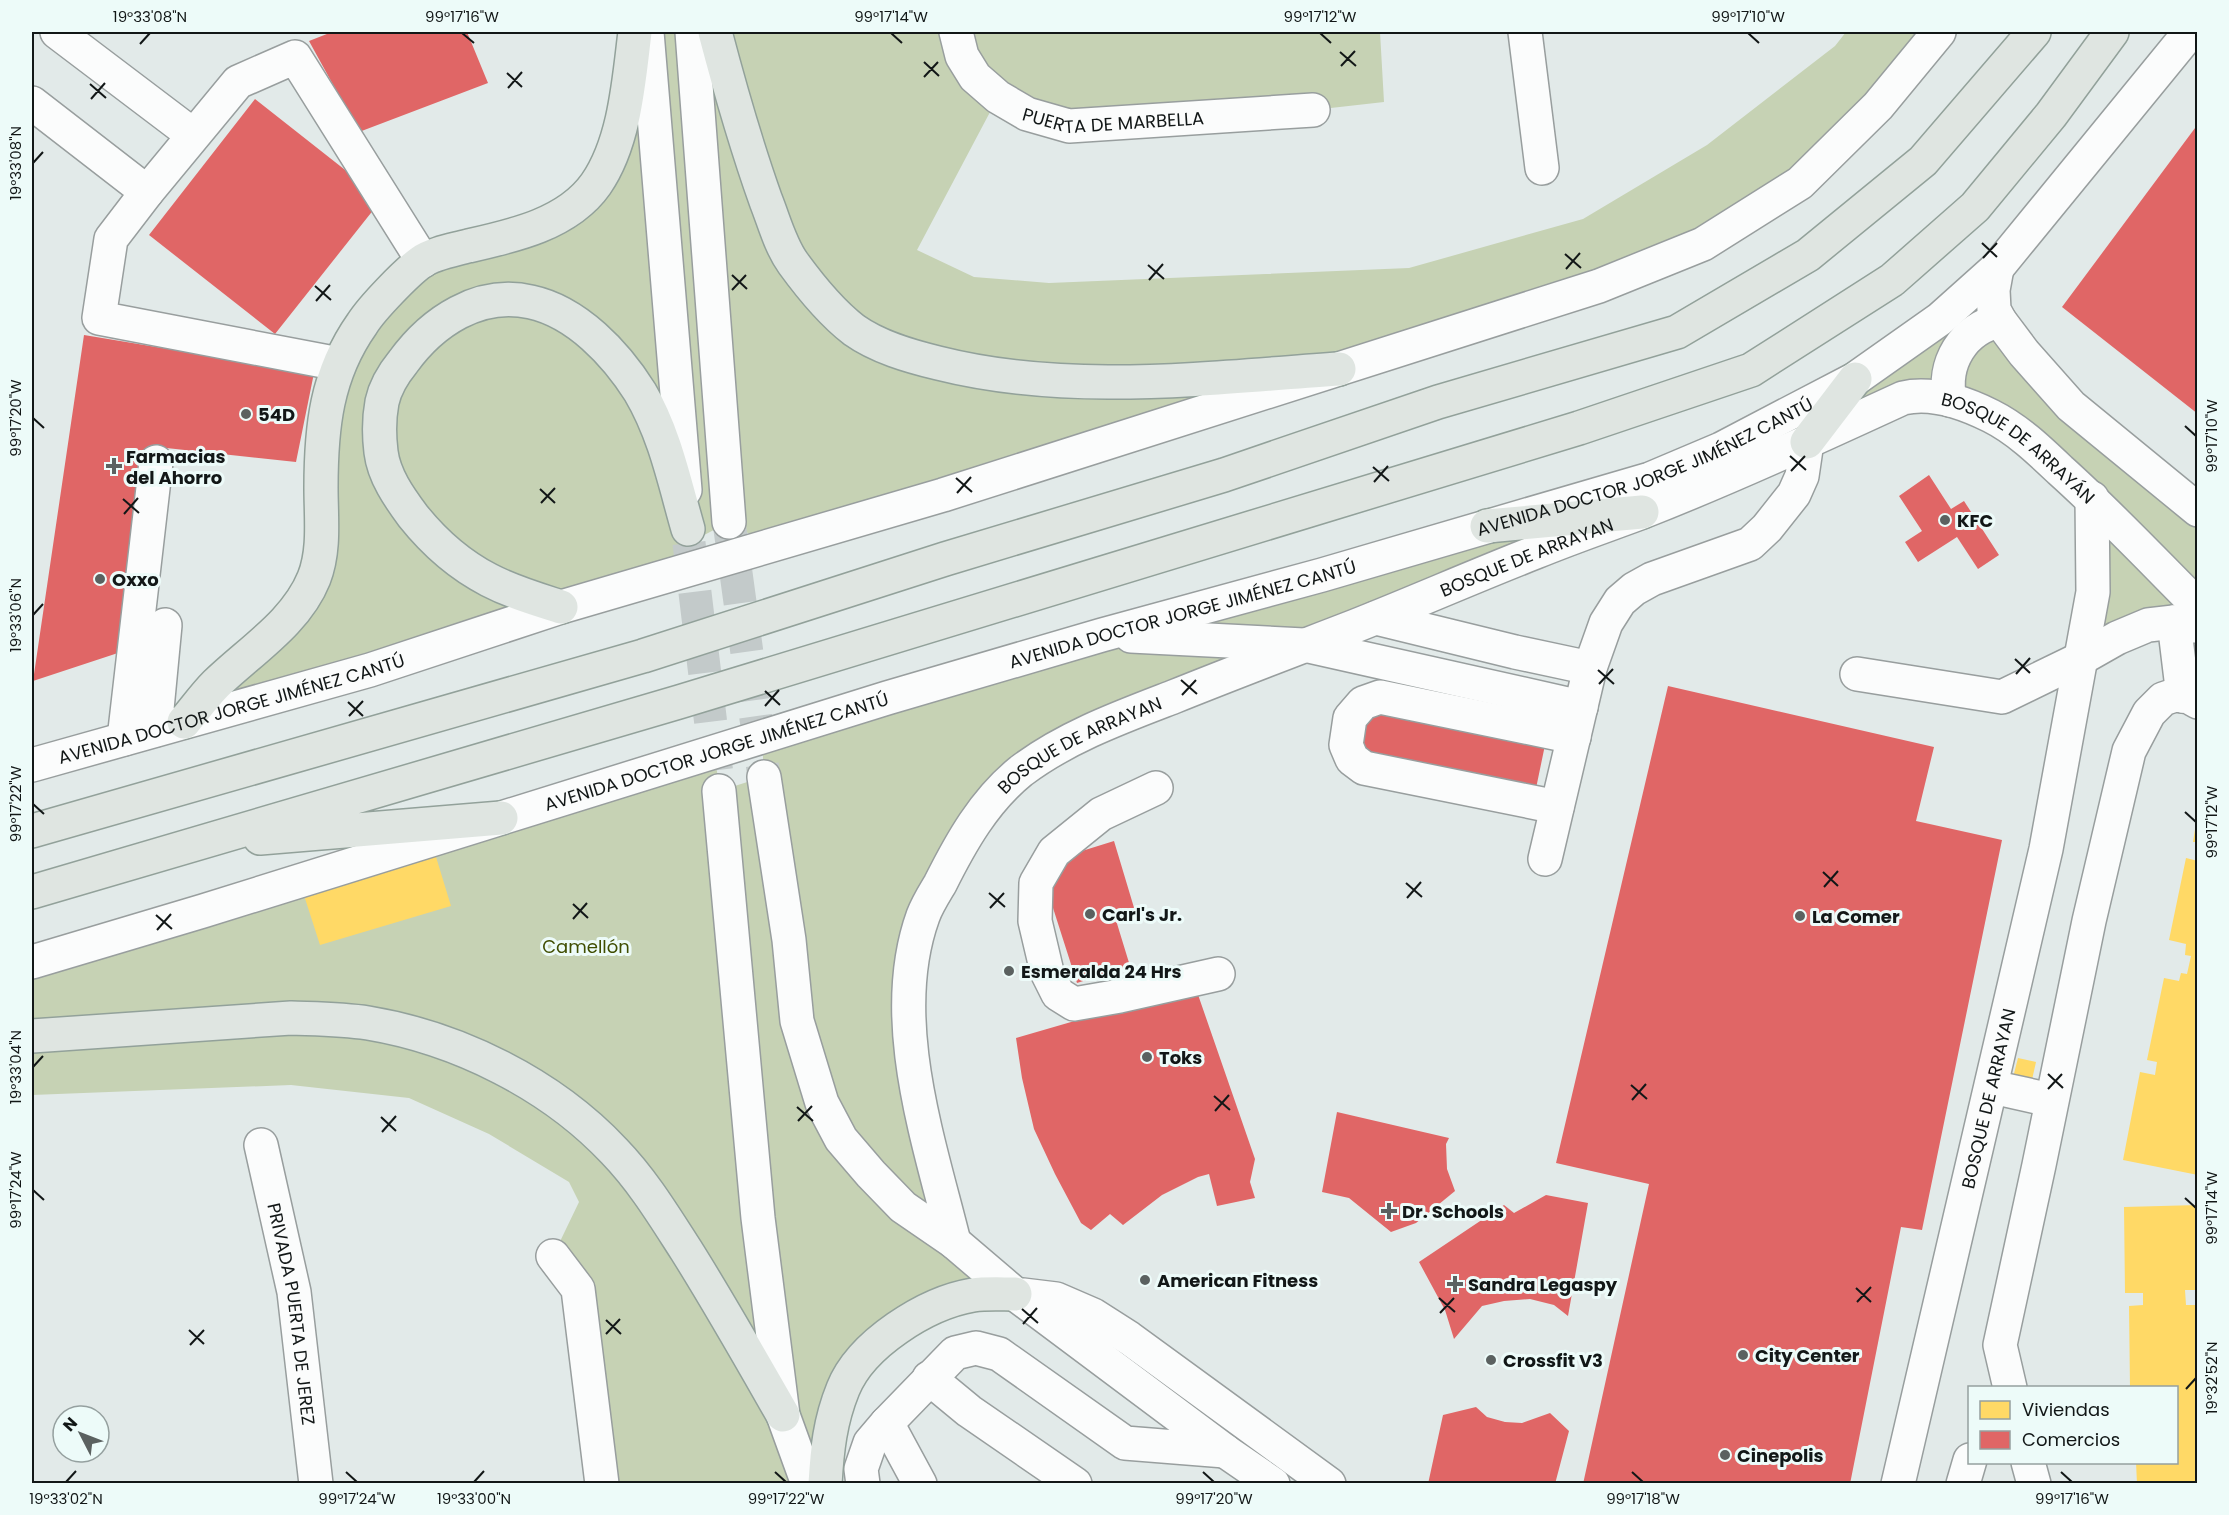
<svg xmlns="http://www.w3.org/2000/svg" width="2229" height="1515" font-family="Poppins,sans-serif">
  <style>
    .park { fill: #c6d2b4 }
    .homes { fill: #ffd966 }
    .shops { fill: #e06666 }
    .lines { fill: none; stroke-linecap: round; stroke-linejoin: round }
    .minor-tunnel { stroke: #c3caca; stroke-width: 33; stroke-dasharray: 33 16; stroke-linecap: butt }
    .minor-casing { stroke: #989e9e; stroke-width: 36 }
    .major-casing { stroke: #92a19a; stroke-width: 36 }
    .minor { stroke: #fbfcfc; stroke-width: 33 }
    .major { stroke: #dfe5e1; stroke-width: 33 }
    .ticks { fill: none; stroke: #121717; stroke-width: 2 }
    .poi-dot { fill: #5b6160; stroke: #edfbf9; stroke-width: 2 }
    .labels { text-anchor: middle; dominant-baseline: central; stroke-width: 6; stroke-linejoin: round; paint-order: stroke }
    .street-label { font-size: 18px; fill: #121717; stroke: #edfbf9 }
    .poi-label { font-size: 18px; font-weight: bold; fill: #121717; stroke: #edfbf9; text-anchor: start }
    .park-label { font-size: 18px; fill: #3f4d00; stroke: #edfbf9 }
    .neatline { fill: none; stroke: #121717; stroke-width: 2 }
    .ticks-label { font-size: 15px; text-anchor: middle; fill: #121717 }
  </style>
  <rect width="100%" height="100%" fill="#e2eae9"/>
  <path class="park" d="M635 32H1380L1384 102 1313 110 1069 126 998 97 917 250 974 277 1049 283 1409 268 1583 219 1707 145 1835 46 1846 32H1939L1878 106 1703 244 770 546 729 522 689 543 670 576 184 722 306 596 323 421 391 292 579 203Z
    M1997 268 1994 310 2197 510V627L2080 659 2092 498 1937 396 1020 772 912 958 954 1242 1015 1294 974 1295 868 1352 825 1483H602L578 1289 553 1256 579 1202 569 1182 489 1134 409 1098 291 1085 32 1095V959L715 752 719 791 763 777V737L1721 449Z"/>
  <path class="homes" d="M2196 823H2198V842H2193Z
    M433 847 451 906 320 945 301 886Z
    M2186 858 2198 861V1175L2123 1160 2140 1072 2155 1075 2157 1062 2147 1060 2164 978 2179 981 2181 973 2187 974 2191 956 2185 955 2186 944 2169 940Z
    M2018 1058 2036 1062 2029 1093 2010 1089Z
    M2198 1205V1290H2185L2186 1305H2198V1484H2137L2136 1462H2176V1388H2130L2129 1306 2143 1305V1293H2125L2124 1207Z"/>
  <path class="shops" d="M332 32H467L488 83 359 132 309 41Z
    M255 99 382 199 275 334 149 235Z
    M2198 124V414L2062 307Z
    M84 335 314 373 296 462 148 446 124 651 33 681Z
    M1929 475 1951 509 1964 501 1999 555 1978 569 1957 537 1918 562 1905 542 1922 531 1899 496Z
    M1668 686 1934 747 1916 821 2002 840 1922 1230 1901 1227 1850 1484H1583L1649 1184 1556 1163Z
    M1373 712 1545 745 1534 798 1358 757 1363 717Z
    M1114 841 1135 911 1115 917 1130 966 1077 983 1046 886 1069 855Z
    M1195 986 1255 1159 1250 1182 1255 1198 1217 1206 1209 1174 1198 1177 1162 1195 1123 1225 1110 1214 1091 1230 1081 1223 1055 1174 1034 1129 1022 1078 1016 1038Z
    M1337 1112 1449 1138 1446 1144 1447 1169 1455 1191 1416 1223 1391 1232 1349 1198 1322 1192Z
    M1546 1195 1588 1203 1568 1316 1554 1305 1530 1299 1504 1301 1482 1306 1454 1339 1445 1310 1419 1262 1504 1205 1514 1213Z
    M1476 1407 1487 1417 1505 1422 1522 1423 1550 1413 1569 1431 1555 1484H1428L1443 1415Z"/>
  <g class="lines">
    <path class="minor-tunnel" d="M729 522 764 777
      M689 543 719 791"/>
    <defs>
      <g id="minor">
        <path d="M57 32 193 135"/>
        <path d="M647 32 685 490"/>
        <path d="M692 32 729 522"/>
        <path id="s1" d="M956 32 962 56 975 77 998 97 1027 114 1069 126 1313 110"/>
        <path d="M1525 32 1542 168"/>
        <path d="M32 103 147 192"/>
        <path d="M1997 268 1993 290 1994 310 2000 321 2024 353 2071 406 2198 510"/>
        <path d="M339 364 99 318 111 239 147 192 238 82 295 57 423 261"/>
        <path d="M1950 400C1942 364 1963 328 2000 321"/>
        <path d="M1376 618 1515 652 1590 668"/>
        <path d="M2174 622 2183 696"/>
        <path d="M1131 636 1304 645 1581 707"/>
        <path d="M1857 674 2002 697 2080 659 2117 638 2148 625 2174 622 2194 626"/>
        <path d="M155 730 165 625"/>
        <path d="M124 739 156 462"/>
        <path id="s2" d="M32 765 370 670 561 607 943 495 1599 286 1703 244 1800 183 1878 106 1939 32"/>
        <path d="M764 777 789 940 797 1021 822 1103 841 1139 871 1174 903 1207 954 1242 1015 1294 1225 1451 1273 1484"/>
        <path d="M1156 788 1101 814 1054 852 1036 883 1035 921 1047 972 1058 994 1074 1004 1120 996 1218 974"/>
        <path d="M719 791 758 1218 783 1415 808 1484"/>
        <path d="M1557 807 1364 768 1352 759 1346 745 1350 718 1363 703 1380 697 1574 737"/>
        <path d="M1545 859 1590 668 1606 623 1620 601 1634 589 1652 579 1750 544 1767 528 1794 494 1802 476 1807 442"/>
        <path id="s3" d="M32 962 203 911 887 698 1102 635 1322 575 1650 479 1721 449 1855 379 1940 319 1997 268 2190 32"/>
        <path d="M1992 1087 2051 1100"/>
        <path id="s4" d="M261 1145 294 1292 316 1484"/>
        <path id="s5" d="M954 1242C929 1141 886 1018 923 916 927 905 934 894 940 884 961 842 984 801 1021 771 1066 737 1121 717 1173 697 1230 674 1288 652 1345 630 1409 605 1472 577 1536 552 1570 538 1605 526 1640 513 1729 478 1816 438 1903 398 1933 391 1965 403 1991 416 2017 429 2039 450 2060 470 2108 513 2152 560 2198 606"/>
        <path d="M553 1256 578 1289 602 1484"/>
        <path d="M1023 1295 1056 1299 1093 1315 1129 1338 1329 1484"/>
        <path d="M929 1378 969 1411 1075 1484"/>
        <path d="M2010 1388 2000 1345 2039 1165 2089 921 2129 751 2149 713 2163 699 2175 695 2189 697 2198 702"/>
        <path d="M887 1423 920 1484"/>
        <path d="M2028 1462 2034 1484"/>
        <path d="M863 1484 861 1469 870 1443 887 1423 955 1353 976 1348 999 1354 1125 1443 1225 1451"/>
        <path id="s6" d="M1898 1484 2046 849 2093 592 2092 498"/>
        <path d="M1963 1484 1970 1460"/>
      </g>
      <path id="major" d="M715 32C730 89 746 145 766 201 774 221 780 245 793 263 809 285 832 313 854 330 878 347 909 356 938 363 1069 396 1206 378 1339 369
        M1807 442 1855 379
        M1487 526 1642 512
        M561 607C536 599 512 592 489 580 460 565 433 541 413 516 399 497 384 476 381 452 379 436 379 418 382 402 385 388 394 373 403 362 432 322 479 290 531 302 577 312 616 354 640 392 665 434 675 484 688 529
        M184 722C195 709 205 695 216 684 250 651 296 623 314 578 325 550 321 518 321 488 321 428 326 375 362 324 372 308 406 273 421 262 434 253 454 250 468 246 513 236 568 224 596 184 625 142 629 81 635 32
        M32 831 643 656 945 559 1224 475 1438 402 1677 332 1808 255 1923 161 2034 32
        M260 838 501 818
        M32 892 679 702 1579 428 1751 370 1892 280 1975 207 2051 115 2112 32
        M32 1036 291 1018C317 1019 342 1019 368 1023 458 1038 551 1084 614 1151 643 1181 664 1216 686 1250 720 1304 751 1359 783 1415
        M825 1484C827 1450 830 1421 843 1389 861 1344 926 1303 973 1295 986 1293 1001 1294 1015 1294"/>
    </defs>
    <use href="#minor" class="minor-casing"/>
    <use href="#major" class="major-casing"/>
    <use href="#minor" class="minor"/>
    <use href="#major" class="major"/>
  </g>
  <path class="ticks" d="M462 33 474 43M891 33 902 43M1320 33 1331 43M1748 33 1759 43M140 44 150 33M1340 52 1356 66M924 62 939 76M1341 66 1355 51M507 73 522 87M924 77 938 62M90 84 106 98M508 88 522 72M91 99 105 83M33 163 43 152M1982 243 1997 257M1565 254 1581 268M1983 258 1997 243M1148 265 1164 279M1566 269 1580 253M732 275 747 289M1149 280 1163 264M315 286 331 300M732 290 746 275M316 301 330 285M33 418 44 428M2185 426 2196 436M1790 456 1806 470M1373 467 1389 481M1791 471 1805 456M956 478 972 492M1374 482 1388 466M540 489 555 503M957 493 971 477M123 499 139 513M541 503 555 488M124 514 138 498M33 615 43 604M2015 659 2030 673M1598 670 1614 684M2016 674 2030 658M1181 680 1197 694M1599 684 1613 669M765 691 780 705M1182 695 1196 680M348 702 363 716M765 706 779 690M349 716 363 701M33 804 44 814M2185 812 2196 822M1823 872 1838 886M1406 883 1422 897M1824 887 1838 871M989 893 1005 907M1407 898 1421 882M573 904 588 918M990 908 1004 893M156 915 172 929M573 919 587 903M157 930 171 914M33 1067 43 1056M2048 1074 2063 1088M1631 1085 1647 1099M2048 1089 2062 1074M1214 1096 1230 1110M1632 1100 1646 1084M797 1107 813 1121M1215 1111 1229 1095M381 1117 396 1131M798 1121 812 1106M382 1132 396 1116M33 1190 44 1200M2185 1198 2196 1208M1856 1288 1871 1302M1439 1298 1455 1312M1857 1302 1871 1287M1022 1309 1038 1323M1440 1313 1454 1298M606 1320 621 1334M1023 1324 1037 1308M189 1330 204 1344M606 1334 620 1319M190 1345 204 1330M2186 1389 2196 1378M346 1472 357 1482M775 1472 786 1482M1203 1472 1214 1482M1632 1472 1643 1482M2061 1472 2072 1482M66 1482 76 1471M474 1482 484 1471"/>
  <g class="poi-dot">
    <circle cx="246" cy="414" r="6"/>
    <path d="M111 457h6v6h6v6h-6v6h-6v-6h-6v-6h6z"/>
    <circle cx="1945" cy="520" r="6"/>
    <circle cx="100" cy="579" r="6"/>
    <circle cx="1090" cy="914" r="6"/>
    <circle cx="1800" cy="916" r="6"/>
    <circle cx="1009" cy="971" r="6"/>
    <circle cx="1147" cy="1057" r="6"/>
    <path d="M1386 1202h6v6h6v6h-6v6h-6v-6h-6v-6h6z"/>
    <circle cx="1145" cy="1280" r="6"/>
    <path d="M1452 1275h6v6h6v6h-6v6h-6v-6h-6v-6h6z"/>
    <circle cx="1743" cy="1355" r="6"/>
    <circle cx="1491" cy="1360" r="6"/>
    <circle cx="1725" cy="1455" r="6"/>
  </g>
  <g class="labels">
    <g class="street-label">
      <text stroke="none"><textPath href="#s1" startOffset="201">PUERTA DE MARBELLA</textPath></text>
      <text stroke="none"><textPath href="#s5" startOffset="1599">BOSQUE DE ARRAYÁN</textPath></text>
      <text stroke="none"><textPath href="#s3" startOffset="1688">AVENIDA DOCTOR JORGE JIMÉNEZ CANTÚ</textPath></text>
      <text stroke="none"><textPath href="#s5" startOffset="1059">BOSQUE DE ARRAYAN</textPath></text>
      <text stroke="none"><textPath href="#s3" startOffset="1202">AVENIDA DOCTOR JORGE JIMÉNEZ CANTÚ</textPath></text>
      <text stroke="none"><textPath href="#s2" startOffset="207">AVENIDA DOCTOR JORGE JIMÉNEZ CANTÚ</textPath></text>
      <text stroke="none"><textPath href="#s5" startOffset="573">BOSQUE DE ARRAYAN</textPath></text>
      <text stroke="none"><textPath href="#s3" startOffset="716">AVENIDA DOCTOR JORGE JIMÉNEZ CANTÚ</textPath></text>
      <text stroke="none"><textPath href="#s6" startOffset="396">BOSQUE DE ARRAYAN</textPath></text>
      <text stroke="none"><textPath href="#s4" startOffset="172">PRIVADA PUERTA DE JEREZ</textPath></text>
    </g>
    <g class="poi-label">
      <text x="258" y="414">54D</text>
      <text x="126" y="456">Farmacias<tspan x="126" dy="21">del Ahorro</tspan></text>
      <text x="1957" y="520">KFC</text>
      <text x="112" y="579">Oxxo</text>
      <text x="1102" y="914">Carl's Jr.</text>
      <text x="1812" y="916">La Comer</text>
      <text x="1021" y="971">Esmeralda 24 Hrs</text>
      <text x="1159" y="1057">Toks</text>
      <text x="1402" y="1211">Dr. Schools</text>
      <text x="1157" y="1280">American Fitness</text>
      <text x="1468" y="1284">Sandra Legaspy</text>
      <text x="1755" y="1355">City Center</text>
      <text x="1503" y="1360">Crossfit V3</text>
      <text x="1737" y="1455">Cinepolis</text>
    </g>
    <g class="park-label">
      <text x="586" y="946">Camellón</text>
    </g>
  </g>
  <rect width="2229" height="1515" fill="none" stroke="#edfbf9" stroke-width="66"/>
  <rect x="1968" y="1386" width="210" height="78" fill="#edfbf9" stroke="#95a09f" stroke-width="1.5"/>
  <rect x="1980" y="1401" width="30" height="18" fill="#ffd966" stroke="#95a09f" stroke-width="1.5"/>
  <text x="2022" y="1416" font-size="18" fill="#121717">Viviendas</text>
  <rect x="1980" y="1431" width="30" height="18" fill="#e06666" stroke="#95a09f" stroke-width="1.5"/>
  <text x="2022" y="1446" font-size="18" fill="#121717">Comercios</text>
  <g transform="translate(81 1434) rotate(312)"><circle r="28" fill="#edfbf9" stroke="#95a09f" stroke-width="1.5"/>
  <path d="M0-4.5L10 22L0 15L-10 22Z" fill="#5b6160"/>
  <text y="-9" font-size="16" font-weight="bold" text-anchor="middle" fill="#121717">N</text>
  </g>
  <rect x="33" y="33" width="2163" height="1449" class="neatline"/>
  <g class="ticks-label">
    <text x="150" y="22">19°33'08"N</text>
    <text x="462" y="22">99°17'16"W</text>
    <text x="891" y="22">99°17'14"W</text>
    <text x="1320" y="22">99°17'12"W</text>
    <text x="1748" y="22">99°17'10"W</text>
    <text transform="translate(16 163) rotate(-90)" y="5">19°33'08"N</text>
    <text transform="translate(16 418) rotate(-90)" y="5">99°17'20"W</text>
    <text transform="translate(2212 436) rotate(-90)" y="5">99°17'10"W</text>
    <text transform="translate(16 615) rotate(-90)" y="5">19°33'06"N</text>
    <text transform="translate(16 804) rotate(-90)" y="5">99°17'22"W</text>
    <text transform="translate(2212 822) rotate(-90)" y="5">99°17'12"W</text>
    <text transform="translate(16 1067) rotate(-90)" y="5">19°33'04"N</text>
    <text transform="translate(16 1190) rotate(-90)" y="5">99°17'24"W</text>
    <text transform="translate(2212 1208) rotate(-90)" y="5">99°17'14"W</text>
    <text transform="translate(2212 1378) rotate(-90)" y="5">19°32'52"N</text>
    <text x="66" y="1504">19°33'02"N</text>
    <text x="357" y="1504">99°17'24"W</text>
    <text x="474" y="1504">19°33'00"N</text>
    <text x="786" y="1504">99°17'22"W</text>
    <text x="1214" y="1504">99°17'20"W</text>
    <text x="1643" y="1504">99°17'18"W</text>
    <text x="2072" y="1504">99°17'16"W</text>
  </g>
</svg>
